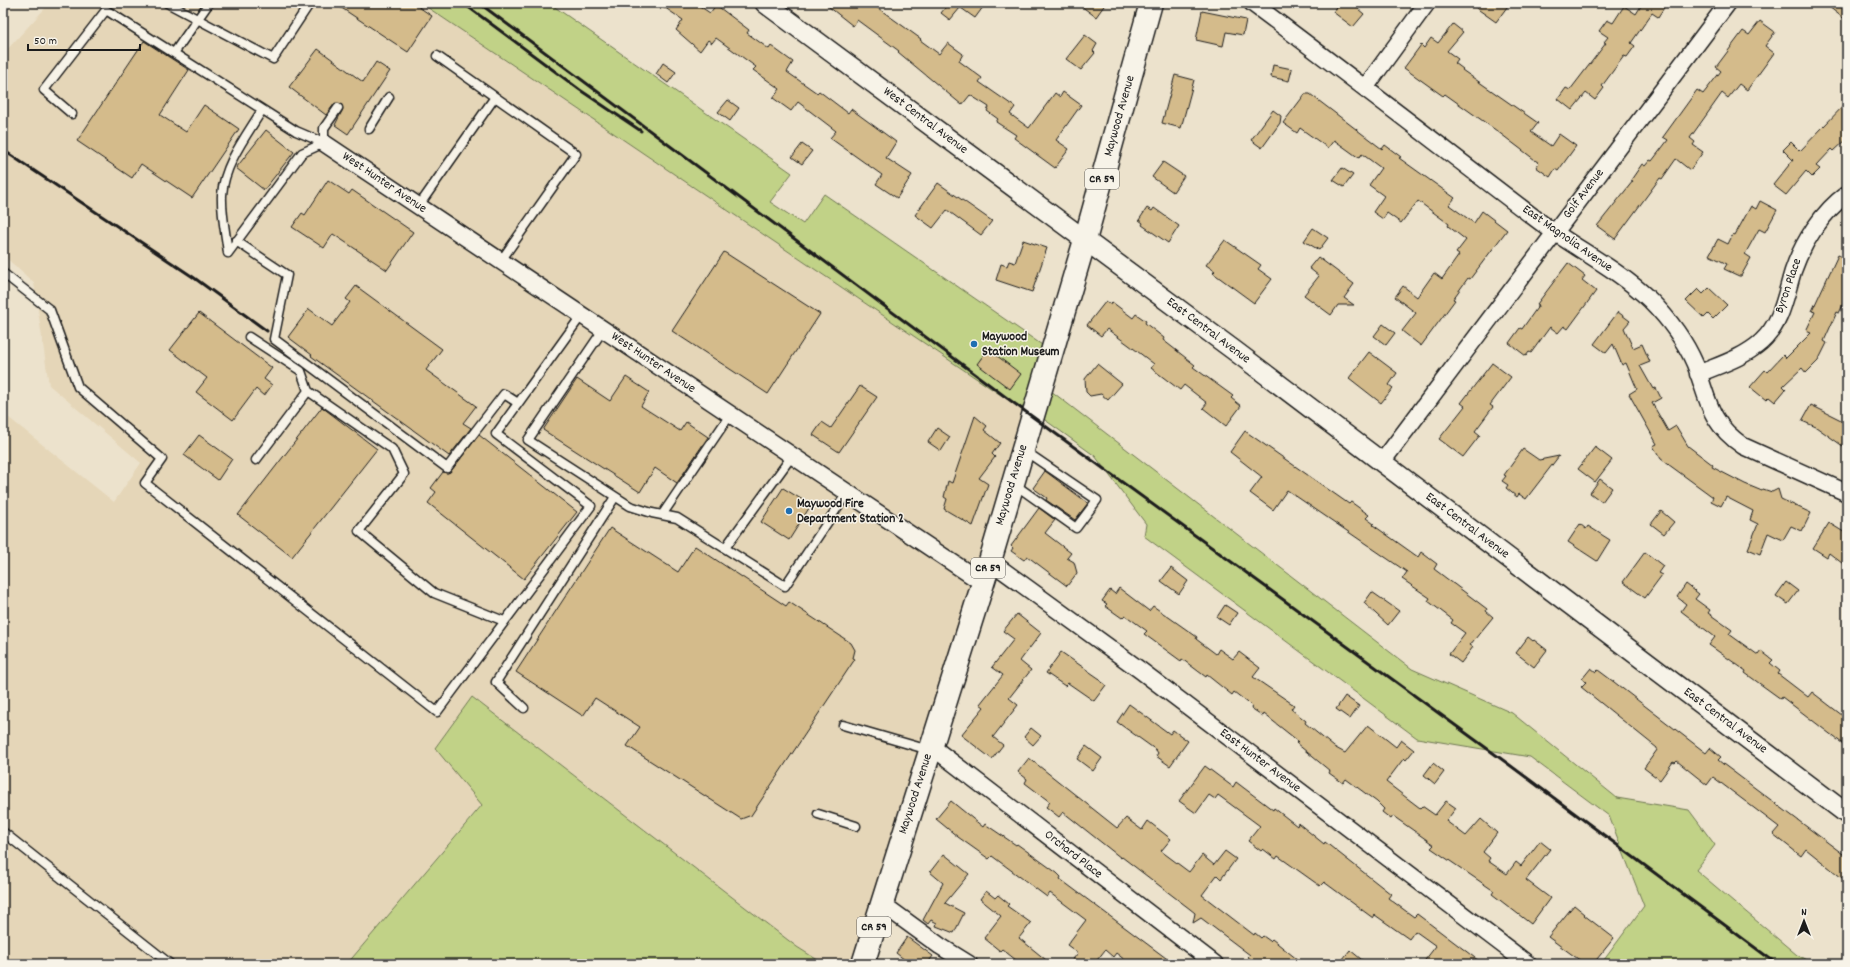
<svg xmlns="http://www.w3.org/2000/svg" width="1850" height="967" font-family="Dekko,sans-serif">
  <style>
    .built { fill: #e5d6b8 }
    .green { fill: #c1d287; stroke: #6e7752 }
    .building { fill: #d4bb8b; stroke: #1c1c1c }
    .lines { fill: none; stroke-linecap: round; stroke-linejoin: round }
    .service-casing { stroke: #1c1c1c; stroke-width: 11 }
    .minor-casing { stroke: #1c1c1c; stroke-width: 19 }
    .tertiary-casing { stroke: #1c1c1c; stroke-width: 22 }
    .primary-casing { stroke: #1c1c1c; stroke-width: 25 }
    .service { stroke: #f7f3e8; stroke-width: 8 }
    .minor { stroke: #f7f3e8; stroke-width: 16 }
    .tertiary { stroke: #f7f3e8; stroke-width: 19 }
    .primary { stroke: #f7f3e8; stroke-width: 22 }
    .rail { stroke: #1c1c1c; stroke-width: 3 }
    .poi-dot { fill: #1f6fb2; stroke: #f7f3e8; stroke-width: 1.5 }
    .labels { text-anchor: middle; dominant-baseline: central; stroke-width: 3; stroke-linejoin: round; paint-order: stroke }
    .shield { fill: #f7f3e8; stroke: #5e5c59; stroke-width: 1 }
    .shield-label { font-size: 12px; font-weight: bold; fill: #1c1c1c }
    .street-label { font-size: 13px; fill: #1c1c1c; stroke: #f7f3e8 }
    .poi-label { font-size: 13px; font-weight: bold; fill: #1c1c1c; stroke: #f7f3e8; text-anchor: start }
  </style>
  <rect width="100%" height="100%" fill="#ece2cc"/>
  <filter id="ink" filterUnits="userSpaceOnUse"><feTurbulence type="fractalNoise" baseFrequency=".025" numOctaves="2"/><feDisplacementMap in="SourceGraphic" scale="8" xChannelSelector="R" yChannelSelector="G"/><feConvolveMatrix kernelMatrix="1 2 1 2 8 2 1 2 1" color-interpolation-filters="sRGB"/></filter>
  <g filter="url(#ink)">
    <path class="built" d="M50 3H421L1026 412 863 964H824L797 947 472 697 435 748 482 804 347 964H3V413L114 502 141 463 49 385 34 283 3 255V54Z"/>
    <path class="green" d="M421 3H549L792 173 770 202 803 224 824 194 1045 347 1026 412Z
      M1042 384 1412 669 1512 713 1617 798 1689 810 1715 845 1696 870 1797 955 1814 964H1601L1644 906 1609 816 1530 757 1417 738 1144 536 1146 524 1095 456 1034 412Z
      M472 697 797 947 824 964H347L482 805 435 748Z"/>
    <path class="building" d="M334 3H413L432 16 408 52Z
      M658 3H695L710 13 716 5 749 30 747 33 769 49 771 46 793 62 787 72 817 93 819 91 848 113 851 109 896 142 886 158 912 175 897 198 876 184 882 175 830 138 836 131 798 102 791 111 773 98 780 89 753 70 756 67 716 38 712 43 708 40 700 51 676 30 683 20Z
      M824 3H871L921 39 920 40 939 54 948 43 963 54 959 61 982 78 979 82 1015 107 1010 114 1029 128 1055 93 1060 97 1063 92 1081 105 1056 140 1069 149 1055 168 1014 138 1016 135 996 122 998 119 987 111 989 107 970 95 962 105 898 52 899 51 857 20 853 26Z
      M949 3H953L960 8 950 20 941 13Z
      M954 3H986L975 18Z
      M1077 3H1106L1096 17Z
      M1340 3H1363L1358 9 1364 14 1353 27 1333 12Z
      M1469 3H1510L1496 22Z
      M1636 3H1667L1658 17 1652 13 1631 43 1635 46 1627 57 1624 56 1602 86 1604 88 1595 100 1586 93 1572 110 1558 99 1566 88 1570 90 1606 43 1604 42 1608 37 1599 31 1607 20 1613 23 1624 6 1636 14 1641 6Z
      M1824 3H1847V21Z
      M1202 11 1246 20 1243 35 1226 32 1223 46 1196 40Z
      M1760 21 1775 32 1765 46 1774 53 1747 90 1739 84 1728 98 1722 93 1690 138 1695 142 1693 145 1703 152 1690 170 1676 159 1662 179 1660 178 1615 239 1597 226 1633 181 1631 180 1642 164 1645 166 1650 160 1652 161 1668 140 1663 137 1697 90 1703 94 1721 71 1716 67 1743 31 1749 35Z
      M1453 24 1463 32 1447 51 1458 59 1455 63 1463 69 1462 70 1538 123 1531 132 1551 146 1559 134 1576 146 1558 171 1555 169 1550 177 1536 167 1539 163 1497 131 1445 94 1443 96 1404 68 1421 45 1424 48 1431 38 1438 43Z
      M1085 35 1097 44 1093 51 1095 53 1081 70 1066 59Z
      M144 41 189 70 160 115 186 132 204 105 239 129 192 198 141 164 132 178 77 141Z
      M318 49 363 82 376 62 390 71 348 134 335 125 343 109 341 104 335 103 326 115 289 87Z
      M663 63 676 72 668 83 656 74Z
      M1273 65 1292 69 1289 81 1271 77Z
      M1175 75 1194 80 1181 128 1162 123Z
      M1305 94H1310L1382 149 1385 145 1401 157 1399 158 1455 198 1449 205 1474 223 1482 211 1507 230 1470 279 1468 278 1453 299 1455 300 1421 346 1402 331 1416 313 1395 297 1403 286 1417 297 1434 273 1442 279 1459 255 1456 253 1466 240 1448 226 1449 224 1418 201 1401 223 1387 213 1383 219 1373 212 1384 196 1369 185 1381 168 1362 154 1359 158 1334 140 1328 148 1300 128 1297 133 1283 123Z
      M728 100 739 108 730 121 718 112Z
      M1847 102V139L1834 151 1832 149 1816 166 1820 169 1812 177 1806 171 1786 195 1773 185 1793 160 1783 150 1791 142 1800 151Z
      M1273 110 1281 116 1280 123 1262 148 1251 140Z
      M266 130 294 152 264 190 236 168Z
      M802 144 812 151 802 164 792 157Z
      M1163 162 1184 176 1173 192 1152 177Z
      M1342 168 1353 175 1344 187 1333 180Z
      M328 180 349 194 352 190 413 232 387 270 333 234 324 248 292 227 302 213 305 215Z
      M938 183 992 221 981 235 947 210 933 228 915 215Z
      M1760 201 1777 210 1765 232 1759 229 1745 254 1751 258 1741 276H1739L1724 269 1727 264 1709 255 1718 239 1728 244 1733 234 1735 235 1751 206 1756 209Z
      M1147 208 1152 211 1154 208 1179 226 1168 243 1142 225 1143 223 1139 220Z
      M1313 228 1328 238 1319 250 1304 241Z
      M1023 240 1047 248 1032 292 996 280 1001 264 1007 266 1009 261 1015 263Z
      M1225 240 1261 265 1258 269 1272 279 1254 303 1213 273 1215 271 1206 265Z
      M724 252 820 314 768 394 672 331Z
      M1838 255 1847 259V297L1839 313 1837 312 1824 341 1827 343 1818 361 1806 373 1802 368 1783 386 1786 389 1775 402 1769 397 1766 400 1750 387 1765 370 1767 372 1783 355 1786 358 1811 333 1806 331 1815 312 1812 311Z
      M1318 257 1354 284 1344 298 1354 305H1338L1331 315 1304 295 1319 276 1309 268Z
      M1568 263 1585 276 1582 280 1596 291 1568 329 1564 326 1558 333 1550 327 1531 353 1529 352 1526 356 1509 343 1520 328 1522 329 1539 305 1537 304Z
      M356 286 442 349 426 370 476 406 463 423 471 428 449 456 311 356 312 355 288 337 309 309 332 326 350 302 346 299Z
      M1709 288 1727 305 1713 319 1708 314 1704 318 1686 301 1698 289 1703 294Z
      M1106 301 1111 305 1112 302 1133 318 1136 314 1146 321 1145 323 1164 338 1163 340 1195 365 1193 367 1233 396 1231 398 1241 406 1226 426 1203 408 1207 403 1184 385 1180 390 1151 368 1154 364 1129 345 1107 329 1101 336 1087 325Z
      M1618 312 1630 321 1624 328 1633 348 1642 344 1650 362 1640 366 1653 389 1656 388 1661 398 1652 403 1668 431 1676 426 1688 446 1713 465 1712 467 1745 484 1762 491 1763 489 1772 492 1778 489 1781 499 1811 513 1802 531 1791 526 1783 540 1768 533 1760 554 1748 549 1758 524 1750 520 1753 511 1726 497 1721 506 1711 501 1713 497 1661 459 1653 446 1657 444 1629 394 1637 389 1626 363 1622 365 1613 344 1606 353 1594 344Z
      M199 313 272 368 264 379 272 385 264 396 256 389 233 420 196 392 207 378 170 350Z
      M1383 324 1395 333 1386 345 1374 336Z
      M988 349 1021 374 1010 389 977 364Z
      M1369 352 1397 373 1389 385 1393 388 1381 403 1349 378Z
      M1492 363 1511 377 1490 405 1493 407 1475 431 1480 435 1463 457 1439 439 1465 406 1461 403Z
      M1097 364 1122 384 1108 400 1101 394 1090 396 1086 392 1085 379Z
      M626 377 649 392 641 406 680 431 686 422 708 437 677 483 655 468 640 492 543 430 577 379 610 401Z
      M860 386 877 397 839 452 813 435 822 422 831 428Z
      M1811 405 1847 423V449L1816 427 1802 421Z
      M322 407 377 449 292 557 238 515Z
      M975 416 987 426 984 430 1000 443 992 454 995 457 979 478 988 484 973 526 944 509 947 499 944 497 948 481 952 483Z
      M937 428 950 437 941 451 928 442Z
      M1245 431 1349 504 1351 502 1369 515 1366 518 1374 524 1373 525 1418 557 1421 552 1437 564 1434 569 1487 609 1486 611 1493 617 1470 645 1473 647 1461 663 1449 654 1465 633 1451 623 1453 620 1428 601 1430 598 1402 579 1407 572 1287 490 1273 510 1250 493 1262 477 1230 452Z
      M199 435 232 459 218 480 184 455Z
      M479 435 577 512 524 579 428 503 436 492 431 488 443 472 447 473 451 471Z
      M1595 447 1612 460 1595 482 1578 469Z
      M1523 449 1539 460 1559 456 1526 499 1519 494 1517 497 1506 488 1508 485 1502 481 1506 476 1504 475Z
      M1045 471 1088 503 1075 520 1046 500 1047 498 1033 488Z
      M1600 479 1612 488 1602 502 1590 493Z
      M783 488 811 505 789 540 761 522Z
      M1039 508 1055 520 1045 533 1071 553 1067 558 1074 562 1077 573 1067 586 1027 556 1024 560 1011 551 1013 548 1011 546Z
      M1661 511 1674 522 1664 534 1651 524Z
      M1829 523 1847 534V567L1829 553 1827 557 1813 548Z
      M1580 524 1586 529 1588 526 1610 540 1597 561 1568 542Z
      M610 528 678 572 695 546 786 606 789 602 851 643 855 650 853 658 855 659 750 817 749 816 741 819 627 746 640 727 595 698 583 716 516 672Z
      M1645 552 1663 566 1658 573 1662 575 1645 598 1623 582Z
      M1171 568 1188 581 1179 594 1161 581Z
      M1786 582 1798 591 1788 604 1776 596Z
      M1686 584 1699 594 1695 599 1710 610 1708 613 1732 630 1729 634 1758 655 1761 651 1773 660 1770 663 1780 671 1778 674 1808 697 1812 692 1847 719V747L1782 697 1781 699 1745 673 1746 671 1709 645 1715 637 1681 611 1686 604 1677 597Z
      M1119 588 1149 611 1153 606 1197 637 1196 639 1216 654 1219 649 1233 659 1239 652 1260 668 1253 677 1294 705 1291 709 1306 721 1305 723 1334 747 1345 753 1368 725 1396 747 1401 740 1414 750 1406 760 1404 758 1386 782 1420 808 1422 806 1435 815 1446 801 1456 808 1446 821 1466 836 1481 819 1497 833 1483 852 1490 858 1488 861 1507 874 1516 862 1521 866 1540 841 1550 849 1526 880 1550 898 1531 924 1492 894 1494 891 1431 848 1434 845 1393 816 1391 819 1382 812 1384 809 1377 802 1346 779 1343 783 1329 773 1330 771 1296 743 1298 741 1264 714 1263 716 1251 708 1252 706 1234 692 1232 695 1207 675 1206 677 1182 659 1181 661 1144 634 1147 631 1125 615 1122 618 1105 606 1107 604 1102 601 1110 590 1115 594Z
      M1372 592 1399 611 1388 625 1364 603Z
      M1225 605 1237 613 1229 625 1217 617Z
      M1017 614 1041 633 1020 661 1031 670 1009 698 1018 705 993 737 1003 745 992 759 961 735 984 707 980 704 1003 675 992 667 1014 639 1003 631Z
      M1528 637 1533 641 1534 640 1547 650 1534 667 1516 653Z
      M1061 652 1100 679 1099 680 1106 685 1094 701 1068 683 1065 686 1046 673Z
      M1591 668 1596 672 1598 670 1614 682 1706 753 1710 748 1721 757 1718 760 1723 764 1847 857V882L1806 849 1801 856 1773 834 1779 827 1713 777 1707 785 1677 761 1675 763 1673 762 1660 780 1644 768 1657 750V748L1581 687 1586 682 1582 679Z
      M1345 696 1359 706 1350 719 1336 709Z
      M1129 704 1170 734 1173 730 1188 741 1170 766 1156 756 1158 753 1156 750 1117 722Z
      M1031 728 1041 736 1033 745 1024 737Z
      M1086 746 1102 758 1093 771 1077 759Z
      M1029 758 1117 828 1126 818 1142 830 1148 821 1171 839 1161 851 1189 872 1202 855 1214 865 1225 851 1236 859 1221 879 1217 875 1202 895 1254 935 1255 933 1261 938 1263 936 1270 941 1272 939 1303 964H1257L1248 957 1250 955 1201 918 1193 923 1195 913 1190 909 1122 857 1121 858 1063 812 1059 817 1046 807 1050 802 1025 783 1027 779 1018 772Z
      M1433 763 1444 772 1435 784 1424 775Z
      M1205 766 1233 787 1236 782 1273 810 1274 808 1297 826 1298 823 1324 844 1325 842 1391 894 1388 898 1414 917 1417 914 1483 964H1422L1436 946 1415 931 1409 939 1375 915 1373 918 1324 882 1320 886 1278 856 1276 859 1263 849 1261 851 1248 841 1260 826 1218 795 1215 799 1209 795 1196 813 1179 801Z
      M951 801 983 827 985 824 1016 845 1017 844 1057 873 1061 877 1060 879 1174 964H1130L1116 953 1113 957 1105 950 1094 964H1069L1078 953 1067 945 1086 920 1050 893 1047 897 992 856 989 859 958 837 936 819Z
      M944 854 969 874 945 903 964 913 954 933 936 926 937 923 931 920 928 924 923 920 943 883 930 872Z
      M986 891 995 898 998 895 1009 904 1007 906 1031 923 1019 938 1051 964H1021L1002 949 1000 951 984 938 1001 916 980 899Z
      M1574 905 1585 914 1584 915 1614 938 1593 964H1585L1548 937Z
      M907 937 933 956 927 964H910L896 953Z
      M1350 950 1367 964H1339Z"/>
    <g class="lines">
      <defs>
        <path id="service" d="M167 3 273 59 310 3
          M174 53 209 3
          M437 56 576 154 500 262
          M72 114 44 90 106 10 296 131 324 143
          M369 129 389 97
          M324 143V128L338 108
          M418 207 495 97
          M236 241 287 275 274 339 447 468 504 394 518 403
          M228 253C226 235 221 213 222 195 224 164 247 135 262 110
          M228 253 302 153 324 143
          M3 273 50 310 78 387 162 459 145 483 437 712 591 506 496 434 581 316
          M603 330 528 440 630 506 652 513 677 518 785 586 847 493
          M249 337 301 371 308 391
          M256 460 308 391 392 449 404 474 359 531 434 593 504 621
          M1014 484 1076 528 1097 500 1025 451
          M662 515 730 415
          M725 548 792 456
          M524 708 496 682 615 497
          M843 725 929 750
          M818 814 856 826
          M3 832 170 964"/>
        <path id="minor" d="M1252 3C1349 75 1444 149 1540 222 1576 249 1618 269 1650 300 1668 318 1685 341 1695 364 1709 400 1708 422 1743 446L1847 493
          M1365 88 1427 3
          M324 143 983 583
          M1698 374C1719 365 1743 358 1761 342 1782 323 1785 297 1793 271 1803 242 1822 212 1847 194
          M1382 462 1728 3
          M990 561 1140 670 1528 964
          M931 746 1215 964
          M881 903 940 946 969 964"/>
        <path id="tertiary" d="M765 3 1235 351 1847 814"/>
        <path id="primary" d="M863 964 990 561 1085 240 1151 3"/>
      </defs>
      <use href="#service" class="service-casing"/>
      <use href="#minor" class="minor-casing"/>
      <use href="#tertiary" class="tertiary-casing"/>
      <use href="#primary" class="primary-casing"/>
      <use href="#service" class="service"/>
      <use href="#minor" class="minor"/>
      <use href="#tertiary" class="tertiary"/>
      <use href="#primary" class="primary"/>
      <path class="rail" d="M463 3 580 90 641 131
        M479 3 1026 412 1511 766 1777 964
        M3 150 193 277 267 331"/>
    </g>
  </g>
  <g class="poi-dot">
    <circle cx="974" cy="344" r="4"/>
    <circle cx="789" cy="511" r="4"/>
  </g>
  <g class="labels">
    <g class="shield">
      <rect x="1085" y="169" width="34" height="20" rx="3"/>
      <rect x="971" y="558" width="34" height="20" rx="3"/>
      <rect x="857" y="917" width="34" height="20" rx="3"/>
    </g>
    <g class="shield-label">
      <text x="1102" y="179">CR 59</text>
      <text x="988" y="568">CR 59</text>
      <text x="874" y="927">CR 59</text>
    </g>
    <g class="street-label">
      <text transform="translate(1120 116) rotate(-74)">Maywood Avenue</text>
      <text transform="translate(925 121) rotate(37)">West Central Avenue</text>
      <text transform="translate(384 183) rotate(34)">West Hunter Avenue</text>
      <text transform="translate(1584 194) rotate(-53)">Golf Avenue</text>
      <text transform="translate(1567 239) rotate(35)">East Magnolia Avenue</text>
      <text transform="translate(1789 286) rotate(-71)">Byron Place</text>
      <text transform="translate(1208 331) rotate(37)">East Central Avenue</text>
      <text transform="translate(653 363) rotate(34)">West Hunter Avenue</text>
      <text transform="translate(1012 485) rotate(-73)">Maywood Avenue</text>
      <text transform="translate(1467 526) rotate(37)">East Central Avenue</text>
      <text transform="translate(1725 721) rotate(37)">East Central Avenue</text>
      <text transform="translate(1260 761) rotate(37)">East Hunter Avenue</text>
      <text transform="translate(916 794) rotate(-72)">Maywood Avenue</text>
      <text transform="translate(1073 855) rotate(38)">Orchard Place</text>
    </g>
    <g class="poi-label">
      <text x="982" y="337">Maywood<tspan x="982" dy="15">Station Museum</tspan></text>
      <text x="797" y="504">Maywood Fire<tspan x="797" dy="15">Department Station 2</tspan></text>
    </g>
  </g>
  <rect width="1850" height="967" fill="none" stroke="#f7f3e8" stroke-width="16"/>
  <rect x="8" y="8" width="1834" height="951" fill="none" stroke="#1c1c1c" stroke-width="1.5" filter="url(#ink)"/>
  <g transform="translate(1804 921)" stroke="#f7f3e8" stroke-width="3" paint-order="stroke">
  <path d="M0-3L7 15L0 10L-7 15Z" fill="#1c1c1c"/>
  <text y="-6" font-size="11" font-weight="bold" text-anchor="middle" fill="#1c1c1c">N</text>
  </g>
  <path d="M28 44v6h112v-6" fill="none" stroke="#1c1c1c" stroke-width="2"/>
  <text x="34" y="44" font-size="12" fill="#1c1c1c" stroke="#f7f3e8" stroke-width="3" paint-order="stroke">50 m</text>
</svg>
